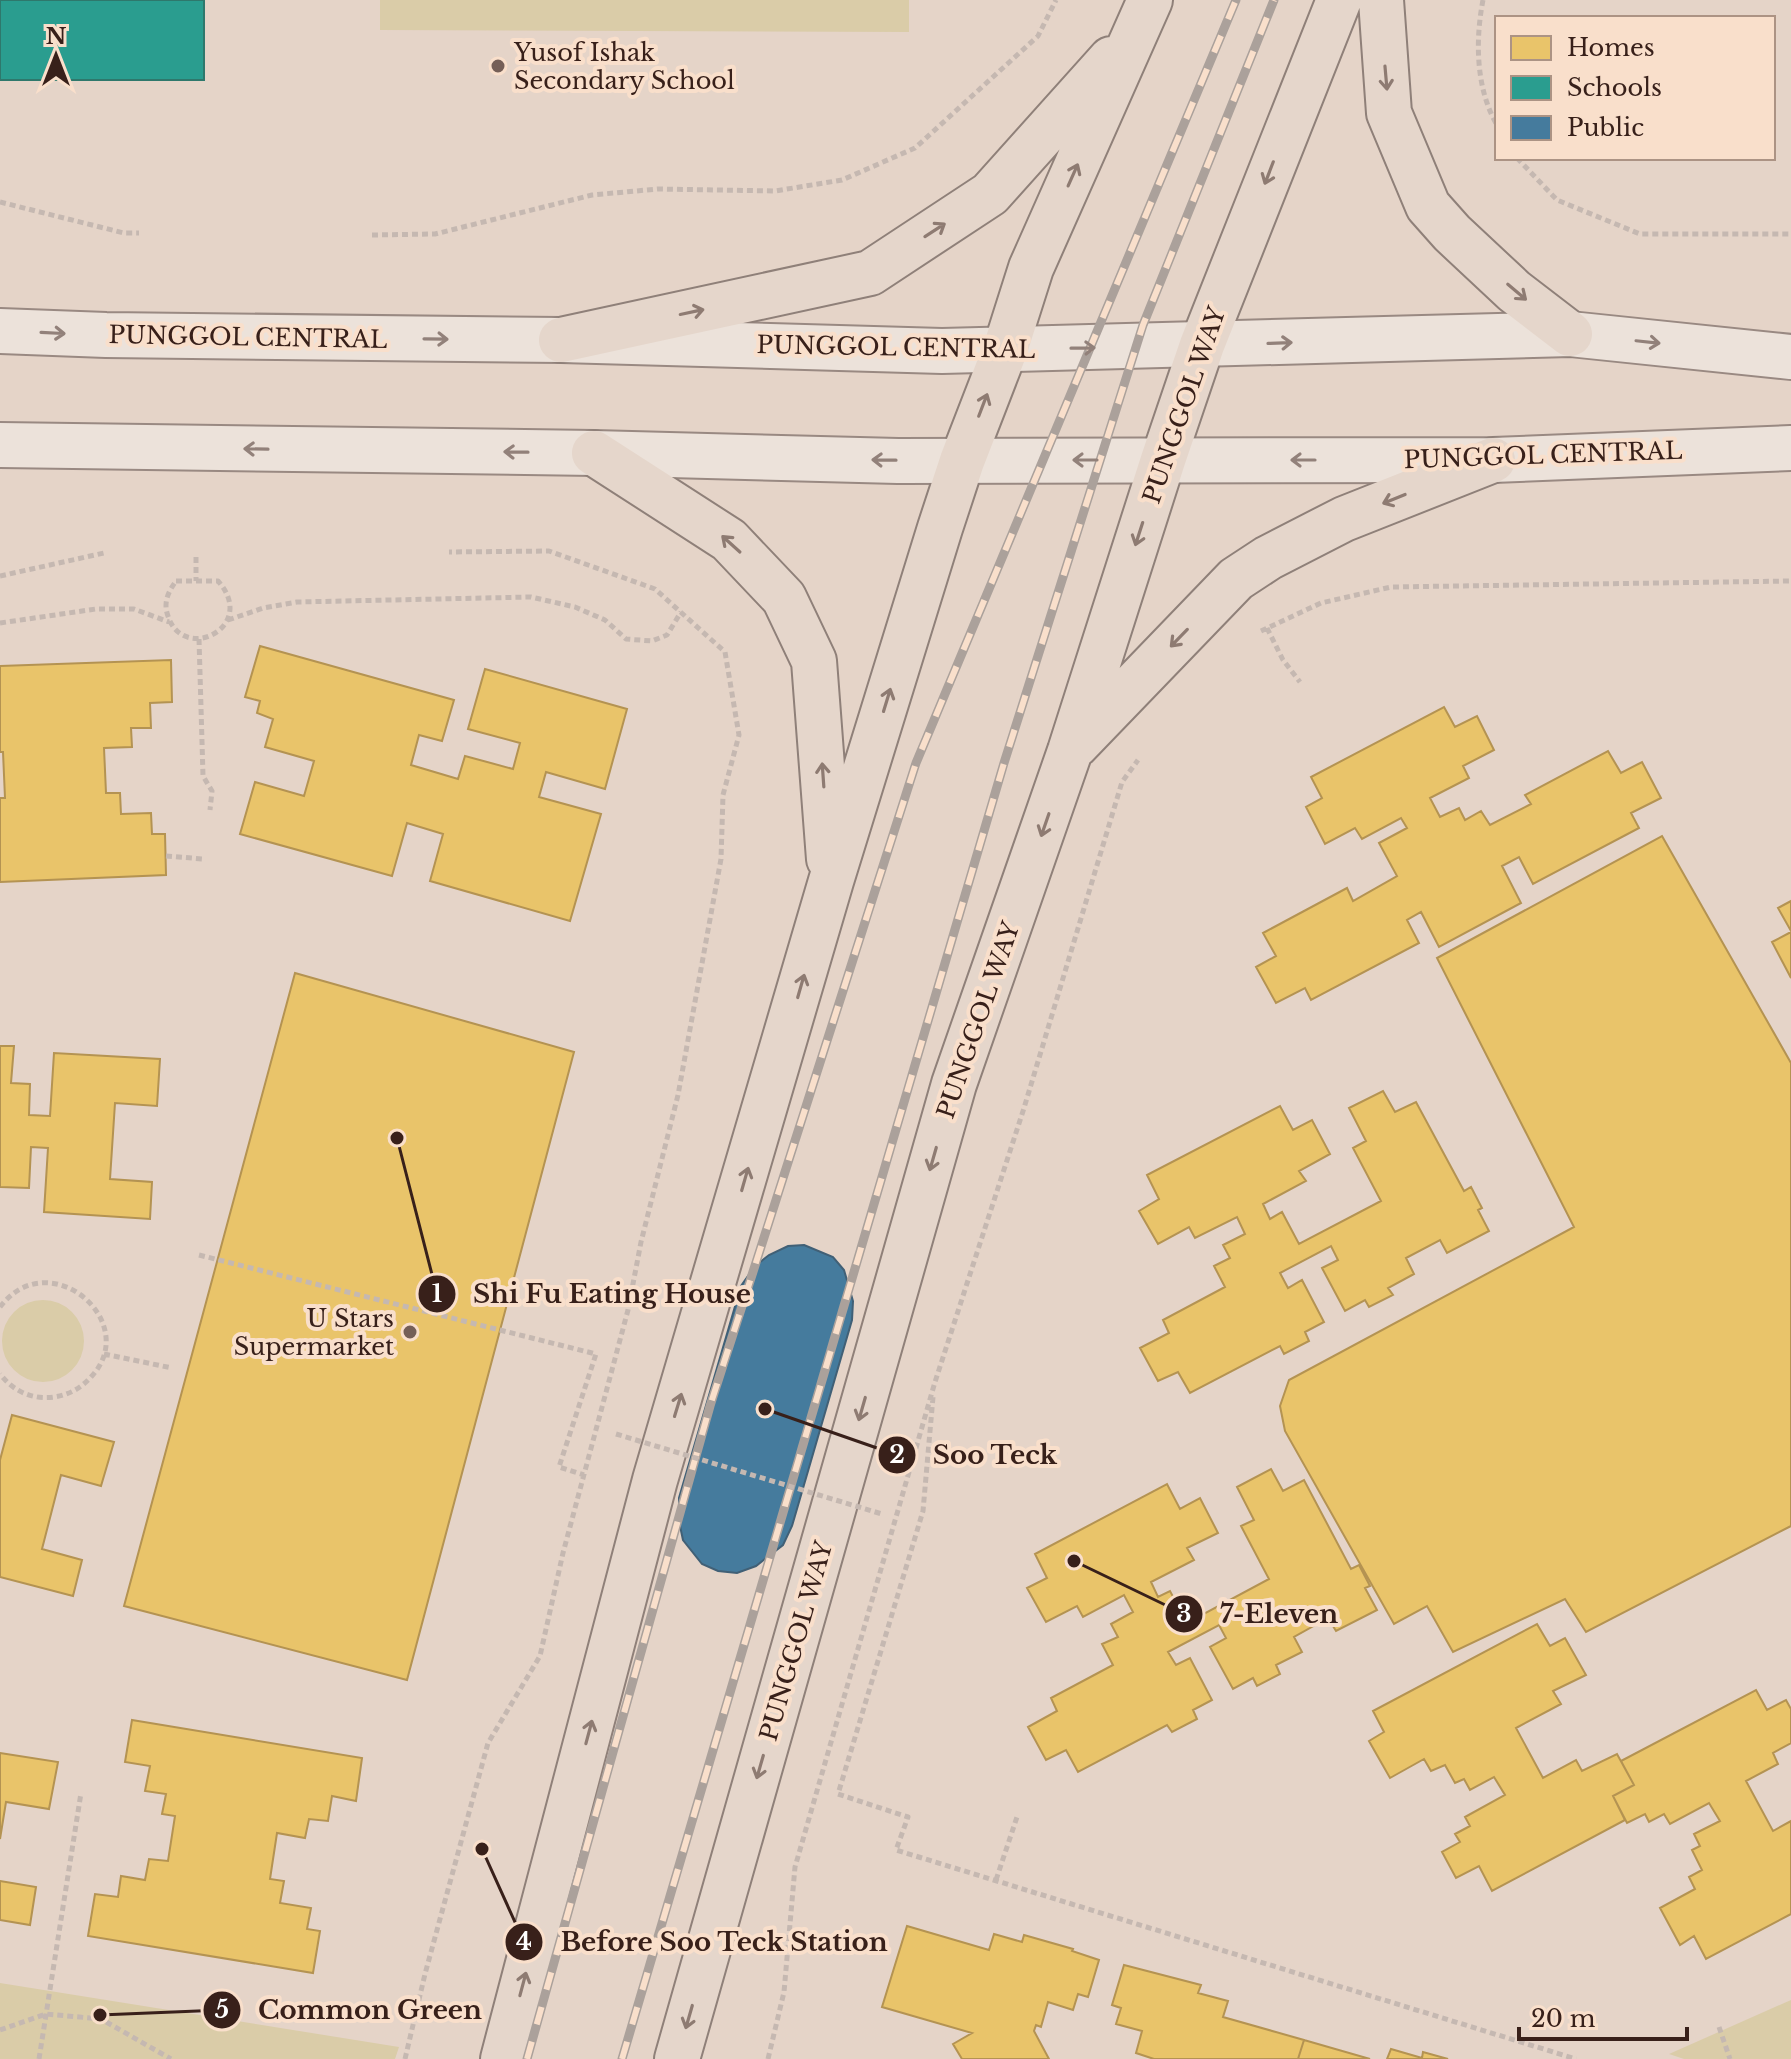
<svg xmlns="http://www.w3.org/2000/svg" width="1791" height="2059" font-family="'Libre Baskerville',serif">
  <style>
    .green { fill: #dacca8 }
    .homes { fill: #e9c46a; stroke: #b49352; stroke-width: 2 }
    .schools { fill: #2a9d8f; stroke: #2e786c; stroke-width: 2 }
    .public { fill: #457b9d; stroke: #416076; stroke-width: 2 }
    .lines { fill: none; stroke-linecap: round; stroke-linejoin: round }
    .secondary-casing { stroke: #998982; stroke-width: 48 }
    .primary-casing { stroke: #8f8079; stroke-width: 48 }
    .path { stroke: #c5b8b1; stroke-width: 5; stroke-dasharray: 6 4; stroke-linecap: butt }
    .secondary { stroke: #ece2da; stroke-width: 44 }
    .primary { stroke: #e5d6cb; stroke-width: 44 }
    .rail-casing { stroke: #aba19b; stroke-width: 9 }
    .rail { stroke: #f9dfcb; stroke-width: 6; stroke-dasharray: 18; stroke-linecap: butt }
    .path-bridge { stroke: #c5b8b1; stroke-width: 5; stroke-dasharray: 6 4; stroke-linecap: butt }
    .oneway { stroke: #8e7b72 }
    .oneway2 { stroke: #92817a }
    .poi-dot { fill: #755f57; stroke: #f9dfcb; stroke-width: 3 }
    .labels { text-anchor: middle; dominant-baseline: central; stroke-width: 8; stroke-linejoin: round; paint-order: stroke }
    .poi-label { font-size: 24px; fill: #38201a; stroke: #f9dfcb; text-anchor: start }
    .street-label { font-size: 24px; fill: #38201a; stroke: #f9dfcb }
    .leader { fill: none; stroke: #38201a; stroke-width: 3 }
    .callout-dot { fill: #38201a; stroke: #f9dfcb; stroke-width: 3 }
    .mark-label { font-size: 24px; text-anchor: middle; font-weight: bold; fill: #fff }
    .callout-label { font-size: 26px; text-anchor: middle; font-weight: bold; fill: #38201a; stroke: #f9dfcb; stroke-width: 8; stroke-linejoin: round; paint-order: stroke }
  </style>
  <rect width="100%" height="100%" fill="#e5d4c8"/>
  <path class="green" d="M380 0H909V32L380 30Z
    M2 1341a41 41 0 1 1 82 0a41 41 0 1 1-82 0Z
    M0 1983 399 2047 395 2059H0Z
    M1791 2000V2059H1684L1669 2054Z"/>
  <path class="homes" d="M260 646 454 700 442 741 419 735 411 765 458 779 465 756 513 769 520 743 468 729 485 669 627 709 605 789 546 772 539 797 601 814 570 921 430 881 443 834 407 823 392 876 240 834 255 782 304 796 314 761 265 747 273 719 257 713 260 701 245 697Z
    M171 660 172 702 150 703 151 728H131L132 747 104 748 106 793H120L121 814 151 813 152 834H165L166 875 0 882V798H5L3 752H0V666Z
    M1444 707 1455 727 1477 716 1494 750 1463 766 1469 778 1430 798 1440 817 1459 808 1465 820 1481 811 1490 825 1531 804 1525 795 1608 751 1621 773 1642 762 1661 798 1631 813 1639 828 1533 884 1519 857 1502 866 1521 903 1439 947 1421 912 1407 920 1419 943 1311 1000 1305 988 1276 1003 1256 967 1276 956 1263 933 1347 888 1353 901 1397 876 1379 843 1407 828 1401 818 1362 839 1355 828 1325 844 1306 807 1322 798 1311 777Z
    M1662 836 1791 1063V1526L1586 1632 1565 1599 1453 1652 1427 1606 1394 1624 1285 1431 1280 1406 1289 1380 1574 1227 1437 958Z
    M1791 901V931L1778 908Z
    M1791 932V978L1772 942Z
    M295 973 574 1052 407 1680 124 1606Z
    M0 1046H14L11 1083 30 1084 29 1115 50 1116 54 1053 160 1059 157 1106 115 1103 110 1179 152 1182 150 1219 44 1212 48 1148 31 1147 29 1188 0 1187Z
    M1383 1091 1395 1112 1416 1102 1464 1191 1471 1187 1482 1208 1478 1210 1489 1231 1447 1253 1440 1240 1406 1258 1414 1274 1388 1288 1393 1295 1369 1307 1365 1300 1345 1311 1322 1268 1338 1260 1331 1246 1280 1273 1288 1288 1302 1280 1324 1322 1305 1332 1309 1341 1284 1354 1280 1346 1190 1393 1178 1372 1158 1381 1140 1348 1169 1333 1163 1320 1225 1287 1214 1266 1230 1258 1223 1245 1245 1234 1237 1217 1195 1238 1189 1227 1158 1244 1139 1211 1159 1199 1147 1175 1280 1106 1293 1130 1312 1120 1330 1154 1299 1171 1306 1181 1263 1204 1270 1219 1282 1212 1299 1244 1381 1201 1353 1148 1366 1141 1349 1108Z
    M12 1415 114 1442 101 1486 61 1475 42 1549 82 1560 73 1596 0 1577V1460Z
    M1271 1469 1283 1491 1304 1480 1351 1569 1359 1565 1370 1586 1365 1588 1377 1610 1336 1631 1328 1618 1294 1637 1302 1652 1276 1665 1280 1674 1257 1686 1253 1678 1233 1689 1210 1647 1226 1638 1219 1625 1168 1652 1176 1665 1190 1658 1212 1700 1193 1710 1197 1719 1172 1732 1167 1725 1078 1772 1066 1750 1046 1760 1028 1727 1057 1711 1051 1698 1113 1665 1102 1644 1118 1637 1111 1624 1133 1612 1124 1595 1083 1617 1077 1606 1046 1622 1027 1588 1047 1578 1035 1554 1167 1484 1180 1509 1200 1498 1218 1533 1187 1548 1194 1560 1151 1582 1158 1597 1170 1591 1187 1623 1269 1579 1241 1526 1254 1520 1237 1487Z
    M1537 1624 1550 1646 1565 1638 1586 1675 1553 1691 1561 1704 1516 1728 1543 1778 1576 1760 1582 1771 1617 1754 1634 1785 1613 1796 1625 1820 1492 1891 1479 1866 1456 1878 1442 1852 1460 1842 1455 1834 1470 1826 1465 1817 1505 1795 1494 1777 1470 1790 1464 1779 1455 1783 1445 1765 1431 1771 1424 1759 1390 1778 1369 1741 1384 1732 1373 1711Z
    M1756 1690 1767 1710 1786 1700 1791 1709V1743L1773 1753 1778 1764 1746 1781 1773 1831 1791 1821V1914L1706 1959 1694 1936 1680 1945 1660 1908 1695 1889 1689 1877 1702 1870 1692 1850 1700 1846 1694 1834 1720 1821 1709 1803 1670 1824 1664 1814 1649 1822 1645 1814 1627 1823 1613 1796 1634 1785 1621 1761Z
    M132 1720 362 1758 356 1801 332 1796 328 1821 309 1819 305 1838 277 1833 270 1879 284 1881 280 1903 311 1908 307 1929 320 1931 313 1973 88 1936 95 1894 118 1897 121 1876 145 1880 149 1859 168 1861 175 1816 162 1814 166 1794 145 1791 150 1766 125 1762Z
    M0 1753 58 1762 49 1809 6 1802 0 1839Z
    M0 1881 36 1887 30 1925 0 1920Z
    M907 1926 989 1950 994 1934 1022 1942 1024 1935 1073 1949 1072 1951 1099 1960 1088 1997 1078 1994 1073 2010 1048 2002 1041 2027 1036 2025 1034 2031 1049 2059H962L953 2044 972 2033 882 2007Z
    M1124 1965 1201 1985 1198 1993 1228 2001 1223 2017 1304 2040 1298 2059H1154L1136 2053 1142 2031 1116 2024 1121 2008 1112 2005Z
    M1304 2040 1370 2059H1298Z
    M1391 2049 1422 2058 1423 2052 1448 2059H1387Z"/>
  <path class="schools" d="M0 0H204V80H0Z"/>
  <path class="public" d="M804 1245 833 1257 844 1270 853 1301 852 1320 792 1526 783 1545 756 1566 737 1573 718 1571 702 1564 683 1540 680 1526 679 1498 741 1286 755 1266 769 1255 788 1246Z"/>
  <g class="lines">
    <defs>
      <path id="secondary" d="M0 331 106 335 561 340 942 351 1570 334 1791 357
        M0 445 594 453 898 461 1493 460 1791 448"/>
      <path id="primary" d="M1381 0 1389 113 1428 206 1452 233 1514 291 1570 334
        M561 340 870 273 990 194 1111 59
        M594 453 729 540 784 598 814 661 829 859
        M1076 745 1236 579 1268 558 1344 519 1493 460
        M503 2059 655 1480 831 881 940 528 962 461 1005 350 1031 268 1150 0
        M677 2059 954 1084 1070 751 1163 460 1202 345 1339 0"/>
    </defs>
    <use href="#secondary" class="secondary-casing"/>
    <use href="#primary" class="primary-casing"/>
    <path class="path" d="M1483 0C1475 41 1476 89 1497 125
      M1517 158 1557 200 1640 234H1791
      M0 202 124 233H139
      M372 235 435 234 592 195 658 189 775 191 842 180 915 148 1038 36 1056 0
      M196 557V581
      M0 576 104 553
      M176 581H218C259 627 183 664 168 616 163 603 168 592 176 581Z
      M228 620 263 608 297 602 531 597 575 607 605 620 626 639 652 641 667 635 681 612
      M0 623 96 609H134L169 622
      M1267 628 1283 660 1300 682
      M1261 631 1321 603 1391 587 1791 581
      M199 639 203 776 212 791 210 810
      M166 856 203 859
      M199 1255 596 1354 559 1467 584 1475
      M0 1307C49 1242 143 1322 91 1377 81 1388 69 1395 54 1397 32 1400 13 1391 0 1374
      M104 1354 172 1368
      M933 1397 923 1511 838 1794 908 1817 896 1850 1576 2059
      M996 1880 1017 1817
      M1719 2027 1730 2059
      M0 2030 46 2014 101 2019 171 2059
      M39 2059 81 1793
      M405 2059 425 1974 488 1743 540 1656 563 1553 628 1310 641 1242 678 1095 721 859 723 795 739 735 725 652 655 589 549 551 449 552
      M768 2059 784 1992 795 1867 935 1382 1024 1108 1122 782 1138 760"/>
    <use href="#secondary" class="secondary"/>
    <use href="#primary" class="primary"/>
    <defs>
      <path id="rail" d="M527 2059 710 1406 916 763 1236 0
        M622 2059 1004 763 1143 325 1274 0"/>
    </defs>
    <use href="#rail" class="rail-casing"/>
    <use href="#rail" class="rail"/>
    <path class="path-bridge" d="M616 1434 882 1514"/>
  </g>
  <defs><path id="oneway-shaft" d="M-6 0H5M1.5-3L5.5 0L1.5 3" fill="none" stroke-width="1.6" stroke-linecap="round" stroke-linejoin="round" transform="scale(2)"/></defs>
  <g class="oneway">
    <use href="#oneway-shaft" transform="translate(1386 78) rotate(85)"/>
    <use href="#oneway-shaft" transform="translate(1269 173) rotate(111)"/>
    <use href="#oneway-shaft" transform="translate(1073 175) rotate(-66)"/>
    <use href="#oneway-shaft" transform="translate(935 230) rotate(-33)"/>
    <use href="#oneway-shaft" transform="translate(1517 292) rotate(40)"/>
    <use href="#oneway-shaft" transform="translate(692 312) rotate(-12)"/>
    <use href="#oneway-shaft" transform="translate(983 405) rotate(-69)"/>
    <use href="#oneway-shaft" transform="translate(1394 499) rotate(158)"/>
    <use href="#oneway-shaft" transform="translate(1139 534) rotate(108)"/>
    <use href="#oneway-shaft" transform="translate(731 544) rotate(-138)"/>
    <use href="#oneway-shaft" transform="translate(1179 638) rotate(134)"/>
    <use href="#oneway-shaft" transform="translate(887 700) rotate(-73)"/>
    <use href="#oneway-shaft" transform="translate(823 775) rotate(-94)"/>
    <use href="#oneway-shaft" transform="translate(1045 825) rotate(109)"/>
    <use href="#oneway-shaft" transform="translate(801 986) rotate(-74)"/>
    <use href="#oneway-shaft" transform="translate(933 1159) rotate(106)"/>
    <use href="#oneway-shaft" transform="translate(745 1179) rotate(-74)"/>
    <use href="#oneway-shaft" transform="translate(678 1405) rotate(-73)"/>
    <use href="#oneway-shaft" transform="translate(862 1409) rotate(106)"/>
    <use href="#oneway-shaft" transform="translate(589 1732) rotate(-75)"/>
    <use href="#oneway-shaft" transform="translate(760 1767) rotate(106)"/>
    <use href="#oneway-shaft" transform="translate(523 1984) rotate(-75)"/>
    <use href="#oneway-shaft" transform="translate(689 2017) rotate(106)"/>
  </g>
  <g class="oneway2">
    <use href="#oneway-shaft" transform="translate(53 333) rotate(3)"/>
    <use href="#oneway-shaft" transform="translate(436 339) rotate(1)"/>
    <use href="#oneway-shaft" transform="translate(1648 342) rotate(6)"/>
    <use href="#oneway-shaft" transform="translate(1280 343) rotate(-2)"/>
    <use href="#oneway-shaft" transform="translate(1083 348) rotate(-1)"/>
    <use href="#oneway-shaft" transform="translate(256 449) rotate(-179)"/>
    <use href="#oneway-shaft" transform="translate(516 452) rotate(-179)"/>
    <use href="#oneway-shaft" transform="translate(884 460) rotate(-179)"/>
    <use href="#oneway-shaft" transform="translate(1085 460) rotate(180)"/>
    <use href="#oneway-shaft" transform="translate(1303 460) rotate(180)"/>
  </g>
  <g class="poi-dot">
    <circle cx="498" cy="66" r="8"/>
    <circle cx="410" cy="1332" r="8"/>
  </g>
  <g class="labels">
    <g class="poi-label">
      <text x="514" y="52">Yusof Ishak<tspan x="514" dy="28">Secondary School</tspan></text>
      <text x="394" y="1318" text-anchor="end">U Stars<tspan x="394" dy="28">Supermarket</tspan></text>
    </g>
    <g class="street-label">
      <text transform="translate(248 337) rotate(1)">PUNGGOL CENTRAL</text>
      <text transform="translate(896 347) rotate(1)">PUNGGOL CENTRAL</text>
      <text transform="translate(1184 405) rotate(-71)">PUNGGOL WAY</text>
      <text transform="translate(1543 455) rotate(-2)">PUNGGOL CENTRAL</text>
      <text transform="translate(978 1020) rotate(-71)">PUNGGOL WAY</text>
      <text transform="translate(796 1641) rotate(-74)">PUNGGOL WAY</text>
    </g>
  </g>
  <path class="leader" d="M397 1138L437 1294M765 1409L897 1455M1074 1561L1184 1614M482 1849L524 1942M100 2015L222 2010"/>
  <g class="callout-dot">
    <circle cx="397" cy="1138" r="8"/>
    <circle cx="765" cy="1409" r="8"/>
    <circle cx="1074" cy="1561" r="8"/>
    <circle cx="482" cy="1849" r="8"/>
    <circle cx="100" cy="2015" r="8"/>
    <circle cx="437" cy="1294" r="20"/>
    <circle cx="897" cy="1455" r="20"/>
    <circle cx="1184" cy="1614" r="20"/>
    <circle cx="524" cy="1942" r="20"/>
    <circle cx="222" cy="2010" r="20"/>
  </g>
  <g class="mark-label">
    <text x="437" y="1302">1</text>
    <text x="897" y="1463">2</text>
    <text x="1184" y="1622">3</text>
    <text x="524" y="1950">4</text>
    <text x="222" y="2018">5</text>
  </g>
  <g class="callout-label">
    <text x="612" y="1303">Shi Fu Eating House</text>
    <text x="995" y="1464">Soo Teck</text>
    <text x="1279" y="1623">7-Eleven</text>
    <text x="724" y="1951">Before Soo Teck Station</text>
    <text x="370" y="2019">Common Green</text>
  </g>
  <rect x="1495" y="16" width="280" height="144" fill="#f9dfcb" stroke="#ac9384" stroke-width="2"/>
  <rect x="1511" y="36" width="40" height="24" fill="#e9c46a" stroke="#ac9384" stroke-width="2"/>
  <text x="1567" y="56" font-size="24" fill="#38201a">Homes</text>
  <rect x="1511" y="76" width="40" height="24" fill="#2a9d8f" stroke="#ac9384" stroke-width="2"/>
  <text x="1567" y="96" font-size="24" fill="#38201a">Schools</text>
  <rect x="1511" y="116" width="40" height="24" fill="#457b9d" stroke="#ac9384" stroke-width="2"/>
  <text x="1567" y="136" font-size="24" fill="#38201a">Public</text>
  <g transform="translate(56 56)" stroke="#f9dfcb" stroke-width="6" paint-order="stroke">
  <path d="M0-6L14 30L0 20L-14 30Z" fill="#38201a"/>
  <text y="-12" font-size="22" font-weight="bold" text-anchor="middle" fill="#38201a">N</text>
  </g>
  <path d="M1519 2027v12h168v-12" fill="none" stroke="#38201a" stroke-width="4"/>
  <text x="1531" y="2027" font-size="24" fill="#38201a" stroke="#f9dfcb" stroke-width="6" paint-order="stroke">20 m</text>
</svg>
